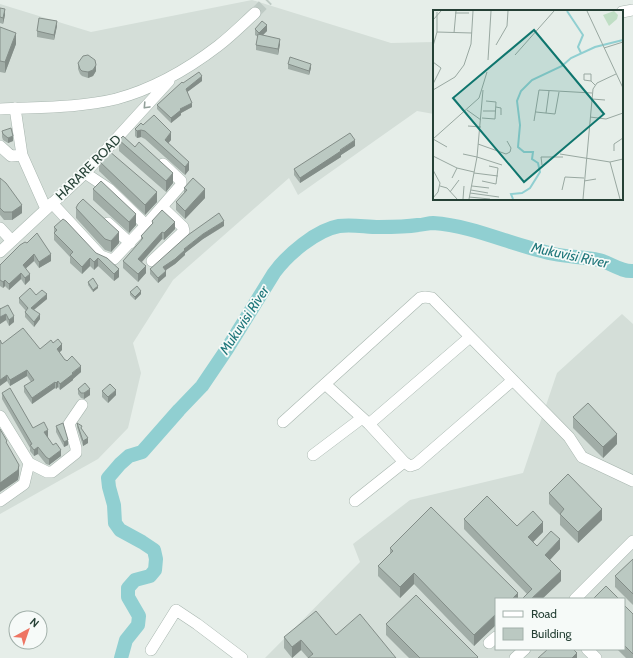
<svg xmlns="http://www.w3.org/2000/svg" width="633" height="658" font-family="Cabin,sans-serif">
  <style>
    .built { fill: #d4ded8; fill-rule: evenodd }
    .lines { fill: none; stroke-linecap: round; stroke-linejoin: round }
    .river { stroke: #90cfd1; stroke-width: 14 }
    .minor-tunnel { stroke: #bfcbc5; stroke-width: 11; stroke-dasharray: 11 5.5; stroke-linecap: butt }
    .minor-casing { stroke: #a8b6af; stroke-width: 12 }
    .minor { stroke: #fff; stroke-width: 11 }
    .wall { fill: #a1ada7 }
    .shaded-wall { fill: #838d88 }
    .building { fill: #bbc9c2; stroke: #838d88 }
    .oneway { stroke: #92a09a }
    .labels { text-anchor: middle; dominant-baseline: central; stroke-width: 3.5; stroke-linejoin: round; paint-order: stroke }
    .street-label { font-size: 13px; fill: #254035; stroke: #f6faf8 }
    .water-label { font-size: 14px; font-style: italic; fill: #20777b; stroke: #f6faf8 }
    .inset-river { fill: none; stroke: #90cfd1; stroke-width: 2 }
    .inset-road { fill: none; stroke: #99a8a1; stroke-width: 1 }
    .view { fill: #0f766e; fill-opacity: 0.15; stroke: #0f766e; stroke-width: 2 }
    .inset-edge { fill: none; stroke: #254035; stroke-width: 2 }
  </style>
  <rect width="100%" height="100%" fill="#e6eee9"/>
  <path class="built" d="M252 0 391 43 434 42V114L417 111 298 195 289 178 173 280 133 343 141 373 128 428 98 459 0 514V4L91 32Z
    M622 314 633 324V658H265L360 562 353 544 410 500 523 473 557 373ZM496 599H624V649H496Z"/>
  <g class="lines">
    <path class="river" d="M121 658 126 640 138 625 139 616 128 597V588L135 580 150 576 155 570 156 559 154 550 142 542 120 530 115 523 114 505 109 487 108 478 120 464 129 456 142 452 179 410 202 386 227 349 274 273C287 255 316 230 339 226 352 224 366 227 379 227 392 227 405 227 418 225 423 225 428 223 433 223 475 226 513 246 554 254 568 257 584 257 599 260 611 263 621 272 633 271"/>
    <path class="minor-tunnel" d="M255 13 268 0"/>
    <defs>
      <path id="minor" d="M622 12 633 10
        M15 108 22 155 46 209
        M0 109C37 107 79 108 116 99 153 89 188 69 218 46 231 36 243 24 255 13
        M0 146 11 156 22 155
        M85 173 109 189 146 225
        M52 203 101 256 109 259H114L146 225 181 185V181L163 164
        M108 223 130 243
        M0 228 12 241
        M0 252 85 173 169 81
        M152 261 184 231 183 227 162 207
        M325 384 369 424 404 462 410 466 416 464 513 380
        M0 416 29 463
        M283 422 420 298 425 297 432 298 569 437 582 457 633 481
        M369 424 470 337
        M313 455 362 418
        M29 463 47 472H52L76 453V448L69 424 82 405
        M0 501 24 484 29 463
        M355 501 404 462
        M575 599 633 541
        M489 643 496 637
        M587 649 596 658
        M151 650 176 610 197 624 242 658
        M515 658 525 649"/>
    </defs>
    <use href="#minor" class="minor-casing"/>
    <use href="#minor" class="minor"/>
  </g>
  <path class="wall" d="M0 8 5 15 3 24 0 23Z
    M57 26 54 40 37 37V31Z
    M0 27 16 44 5 73 0 72Z
    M255 29 267 31 263 35 280 44 278 55 256 50V45L258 37 255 35Z
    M78 63 96 71 93 76 88 78 82 76 80 74 78 69Z
    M288 64 311 68 309 75 288 69Z
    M202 81 187 92 192 107 181 113V115L171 123 157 109V105L183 83Z
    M143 125 171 140 168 143 189 170 185 175 145 139 141 137 137 138 135 136V129Z
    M2 131 13 141 8 143 3 140 2 137Z
    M119 140 173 183 166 192 119 151Z
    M355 146 341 155V157L300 183 294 175V169Z
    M99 161 157 202 145 215 99 171Z
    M0 178 22 213 12 220H4L0 215Z
    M184 188 205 198 185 219 176 210V202L184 193Z
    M93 189 136 225 129 233 93 200Z
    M76 208 119 243 111 252 105 250 76 218Z
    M152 221 175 229 164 240 162 239 142 262 146 273 138 282 123 268V261L141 241V236L152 224Z
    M224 226 203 239 185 253V255L175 264 166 270V276L158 283 150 274V269Z
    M54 227 96 253 119 277 114 281 98 266 94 270 90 266 82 274 70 263V257L54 240Z
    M20 245 51 261 39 268 34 261 26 268 30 280 25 285 21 279 9 290 5 286 3 288 0 286V265Z
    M88 282 98 288 93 292 88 285Z
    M130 292 141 294 135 300 130 295Z
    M36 295 47 299 34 310 40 319 34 327 25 317V312L26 311 19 303V298Z
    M0 308 14 322 9 326 6 320 0 324Z
    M53 343 62 350 59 352 65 360 67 361 81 372 73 379V380L60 390 58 387 56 389 55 388 32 404 24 392V386L31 382 27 376 10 386 7 381 2 344 40 349Z
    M78 389 90 395 84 399 81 398 78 394Z
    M102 391 116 395 108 403 102 397Z
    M2 393 33 428 48 437H47L61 456 49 465 46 464 38 454 34 456 30 451V448L2 399Z
    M573 417 617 444 603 458 573 428Z
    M77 423 82 430 88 443 83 446 77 427Z
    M56 426 68 445 64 447 56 432Z
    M549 493 602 520 578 543 560 525V515L549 504Z
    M464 519 517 526 543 532 533 542 537 546 560 549 550 560 561 581 542 599H522L527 594 464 529Z
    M390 548 518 599 474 646 414 584 400 598 378 576V566L390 554Z
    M633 559V605L615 587V576Z
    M624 605 633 614V658H626L617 649H624Z
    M386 624 478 658H409L386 635Z
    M336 635 308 658 301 650 292 658 284 648V637Z"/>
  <path class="shaded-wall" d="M5 9V15L3 24V18Z
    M57 21V26L54 40V35Z
    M267 25V31L259 39V33Z
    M16 33V44L5 73V62Z
    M280 39V44L278 55V49Z
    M311 64V68L309 75V71Z
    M96 65V71L93 76 88 78V72Z
    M202 76V81L186 93V89Z
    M192 103V107L181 113V115L171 123V118L180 109Z
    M141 130V137L137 138V131Z
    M171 132V140L165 147V140Z
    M13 136V141L8 143V138Z
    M355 140V146L341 155V157L300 183V178Z
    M189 162V170L185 175V167Z
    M173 173V183L166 192V181Z
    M205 189V198L185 219V211Z
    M157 192V202L145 215V205Z
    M22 205V213L12 220V212Z
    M136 214V225L129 233V222Z
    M224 221V226L203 239 185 253V255L175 264 163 272V267L184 249 203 234Z
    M175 222V229L164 240V233Z
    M119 232V243L111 252V241Z
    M162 232V239L138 266V259Z
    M34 254V261L23 271V265Z
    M51 254V261L39 268V262Z
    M90 258V266L82 274V267Z
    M98 258V266L94 270V262Z
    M146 266V273L138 282V274Z
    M119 269V277L114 281V274Z
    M166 271V276L158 283V278Z
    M21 273V279L9 290V284Z
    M30 274V280L25 285V278Z
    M5 280V286L3 288V282Z
    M98 286V288L93 292V290Z
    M141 291V294L135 300V297Z
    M47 294V299L31 312V308Z
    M6 314V320L0 324V317Z
    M40 314V319L34 327V322Z
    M14 316V322L9 326V320Z
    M62 344V350L57 355V349Z
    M81 366V372L73 379V380L60 390V384Z
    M27 370V376L10 386V380Z
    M7 375V381L0 386V380Z
    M58 381V387L56 389V383Z
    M55 382V388L32 404V398Z
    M90 389V395L84 399V393Z
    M116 390V395L108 403V397Z
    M48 430V437L44 439V432Z
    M617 434V444L603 458V447Z
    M88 438V443L83 446V441Z
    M68 440V445L64 447V442Z
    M38 447V454L34 456V450Z
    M61 450V456L49 465V459Z
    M19 465V475L18 480 0 492V483Z
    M602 509V520L578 543V532Z
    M543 522V532L528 547V537Z
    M560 539V549L545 565V555Z
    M561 571V581L542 599H531Z
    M414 573V584L400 598V587Z
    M518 593V599H512Z
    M496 614V625L474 646V635Z
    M301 640V650L292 658V647Z
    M577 653V658H572Z"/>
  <path class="building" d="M0 8 5 9 3 18 0 17Z
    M39 18 57 21 54 35 37 31Z
    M262 21 267 25 259 33 255 29Z
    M0 27 16 33 5 62 0 61Z
    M258 34 280 39 278 49 256 45Z
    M88 55 95 60 96 65 93 70 88 72 82 71 80 69 78 63 83 56Z
    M290 57 311 64 309 71 288 64Z
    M199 72 202 76 186 89 192 103 180 109 181 110 171 118 157 105 182 82 183 83Z
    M154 115 171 132 165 140 189 162 185 167 145 131 141 130 137 131 135 129 141 123 143 125Z
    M11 128 13 136 8 138 3 134 2 131Z
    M350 133 355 140 340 150 341 151 300 178 294 169Z
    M123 136 135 147 139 142 173 173 166 181 119 140Z
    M109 151 157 192 145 205 99 161Z
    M0 178 6 183 22 205 12 212H4L0 208Z
    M193 178 205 189 185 211 176 202 187 190 184 188Z
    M101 181 136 214 129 222 93 189Z
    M83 199 119 232 111 241 105 239 76 208 78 204Z
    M162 210 175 222 164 233 162 232 138 259 146 266 138 274 123 261 143 238 141 236 153 223 152 221Z
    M219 213 224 221 203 234 184 249 185 250 175 259 163 267 166 271 158 278 150 269 188 235Z
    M63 219 66 221 96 253 107 258 119 269 114 274 98 258 94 262 90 258 82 267 70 255 73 252 54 233 57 230 54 227Z
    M37 233 51 254 39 262 34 254 23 265 30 274 25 278 21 273 9 284 5 280 3 282 0 280V265L20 245 25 242 27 243Z
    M93 278 98 286 93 290 88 282Z
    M137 286 141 291 135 297 130 292Z
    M30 288 36 295 42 290 47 294 31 308 40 314 34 322 25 312 28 308 19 298Z
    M8 305 14 316 9 320 6 314 0 317V308V309Z
    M23 328 40 349 51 340 53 343 58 339 62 344 57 349 65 360H66L67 361 72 356 81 366 72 373 73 374 60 384 58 381 56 383 55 382 32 398 24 386 34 380 27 370 10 380 7 375 0 380V340L2 344Z
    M85 383 90 389 84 393H81L78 389Z
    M110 384 116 390 108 397 102 391Z
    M10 388 33 428 44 422 48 430 44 432 53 445 56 443 61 450 49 459 46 457 38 447 34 450 30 445 32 444 2 393Z
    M588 403 617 434 603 447 573 417Z
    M63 423 68 440 64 442 56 426Z
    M77 423 82 426 81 428 88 438 83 441Z
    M0 429 7 441 6 442 19 465 18 470 0 483Z
    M568 474 602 509 578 532 560 514 564 509 549 493Z
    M487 496 517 526 533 511 543 522 528 537 537 546 551 531 560 539 545 555 561 571 531 599H522L532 589 464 519Z
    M431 507 518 593 512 599H496V614L474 635 414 573 400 587 378 566 393 551 390 548Z
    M633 559V594L615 576Z
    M606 586 619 599H593Z
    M416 595 478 657 477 658H420L386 624Z
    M624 605 633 614V654L624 645Z
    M316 611 336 635 360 614 396 658H308L313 654 301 640 292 647 284 637Z
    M548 649H573L577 653 572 658H538Z"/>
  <defs><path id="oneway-chevron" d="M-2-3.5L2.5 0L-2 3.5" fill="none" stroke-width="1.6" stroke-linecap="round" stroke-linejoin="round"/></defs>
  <use class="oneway" href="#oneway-chevron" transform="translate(146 106) rotate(133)"/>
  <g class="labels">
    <g class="street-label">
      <text transform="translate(88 167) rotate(-45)">HARARE ROAD</text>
    </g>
    <g class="water-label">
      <text transform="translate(570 255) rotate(12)">Mukuvisi River</text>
      <text transform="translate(244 320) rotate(-57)">Mukuvisi River</text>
    </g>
  </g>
  <g transform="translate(433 10)">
    <rect width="190" height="190" fill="#e6eee9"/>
    <path d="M181 1 185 5 184 9 176 16 170 5Z" fill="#bfdec4"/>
    <path class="inset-river" d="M134 1 150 25 145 37 148 43M80 189 78 184 89 183 97 178 107 162 105 153 99 149 100 142H91L85 137 87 115 84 91 88 81 99 70 129 56 138 48 162 37 190 30"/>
    <path class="inset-road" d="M154 1 190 78M22 3H36M0 10 8 1M4 22 39 23M21 23 23 1M63 35 74 16 75 1M0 36 4 22V2M171 38 190 32M82 45 121 1M55 50 58 1M0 52 8 58 0 74M158 71 151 70V64H158V71L162 75M0 80 22 67 31 55 38 34 40 1M159 89 172 90M63 97 68 98V105M34 100 48 110M50 101H63M103 102 122 104 126 82M113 103 116 81M157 107 173 109 190 103M49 108 62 109 63 92 53 91M101 111 106 80 159 83M35 116 48 117M0 129 46 88 54 62M0 129 14 137M45 134 73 144M181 141V134L190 128M30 144 44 147M73 144 77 142 78 138 74 131M127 144 177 152 190 149M0 146 24 158M44 147 69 155M177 152 187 189M109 155 108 147H130M0 160 7 173 5 182 0 188M41 163 65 166M19 168 24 158 41 162M49 171 63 174 65 158 56 156M151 171 163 169M7 176 14 178 24 189M39 176 56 178M38 180 55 183M129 180 132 167 151 168M17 182 26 170M37 183 66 187M36 187 57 189M30 189 31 176M36 189 44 147 50 80M150 189 160 79 164 73 183 64"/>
    <path class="view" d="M101 20 171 104 91 172 20 88Z"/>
    <rect width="190" height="190" class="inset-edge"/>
  </g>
  <rect x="495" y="598" width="130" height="52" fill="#f6faf8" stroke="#a2b0aa"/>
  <rect x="503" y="611" width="20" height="6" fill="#ffffff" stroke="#a2b0aa"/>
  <text x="531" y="618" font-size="12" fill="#254035">Road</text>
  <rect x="503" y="628" width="20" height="12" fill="#bbc9c2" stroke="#a2b0aa"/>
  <text x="531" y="638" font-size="12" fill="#254035">Building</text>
  <g transform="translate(28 630) rotate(40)"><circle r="19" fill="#f6faf8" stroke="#a2b0aa"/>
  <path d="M0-3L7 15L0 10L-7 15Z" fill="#ee7563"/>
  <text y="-6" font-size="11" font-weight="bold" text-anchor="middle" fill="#254035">N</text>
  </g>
</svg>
